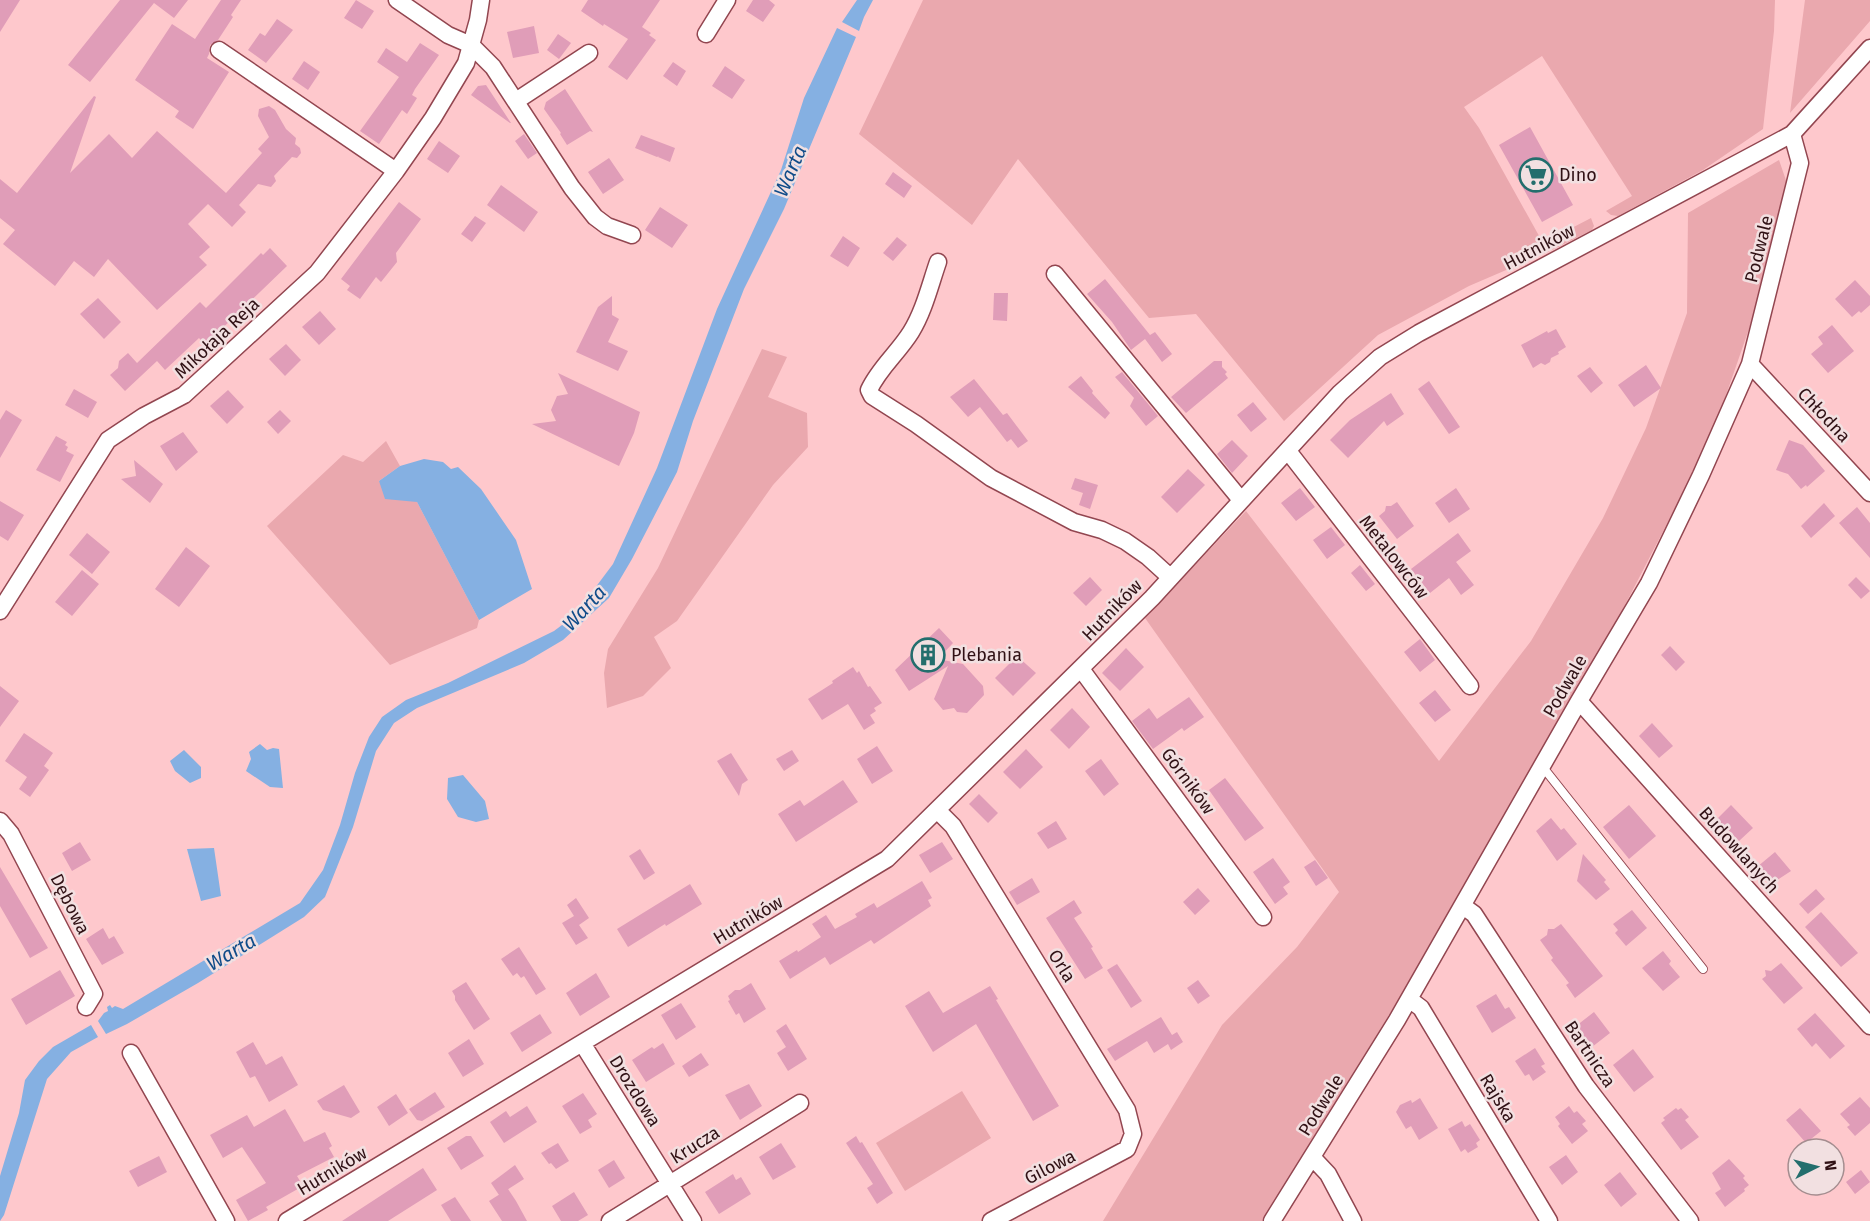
<svg xmlns="http://www.w3.org/2000/svg" width="1870" height="1221" font-family="'Fira Sans',sans-serif">
  <style>
    .green { fill: #eaa8ae }
    .water { fill: #85b0e2 }
    .building { fill: #e09db8 }
    .lines { fill: none; stroke-linecap: round; stroke-linejoin: round }
    .service-casing { stroke: #924650; stroke-width: 10 }
    .minor-casing { stroke: #924650; stroke-width: 19 }
    .service { stroke: #fff; stroke-width: 8 }
    .minor { stroke: #fff; stroke-width: 16 }
    .labels { text-anchor: middle; dominant-baseline: central; stroke-width: 5; stroke-linejoin: round; paint-order: stroke }
    .poi-label { font-size: 18px; fill: #301115; stroke: #f2e0e1; text-anchor: start }
    .street-label { font-size: 18px; fill: #301115; stroke: #f2e0e1 }
    .water-label { font-size: 20px; font-style: italic; fill: #104c89; stroke: #f2e0e1 }
  </style>
  <rect width="100%" height="100%" fill="#fec8cc"/>
  <path class="green" d="M923 0H1775L1774 31 1763 129 1703 170 1618 216 1611 215 1606 211 1632 196 1542 56 1464 107 1479 128 1543 243 1591 218 1594 226 1592 230 1548 252 1469 286 1378 335 1284 421 1196 314 1149 318 1018 159 972 225 859 134Z
    M1805 0H1870V21L1790 113Z
    M1779 160 1789 189 1750 326 1717 421 1687 485 1609 636 1437 937 1262 1221H1103L1222 1025 1297 947 1339 892 1145 618 1246 511 1439 761 1531 641 1603 518 1646 428 1687 313 1688 213Z
    M762 349 787 357 768 397 807 413 808 447 773 485 677 621 654 637 671 668 643 696 607 708 604 673 608 649 658 568Z
    M386 441 400 466 379 481 417 502 479 620 477 628 390 665 267 526 343 455 363 462Z
    M962 1091 991 1138 905 1191 876 1143Z"/>
  <path class="water" d="M857 0H873L864 17 859 31 842 22Z
    M837 28 856 37 784 209 744 289 693 421 677 472 632 559 609 598 563 640 524 663 417 708 394 723 376 751 353 827 325 897 304 917 198 983 127 1024 106 1034 98 1021 104 1013 108 1011 107 1007 110 1005 112 1008 115 1006 123 1009 300 903 323 870 340 825 355 773 369 737 382 717 406 700 448 683 554 631 574 616 613 564 657 468 717 309 781 170 804 98Z
    M424 459 443 462 451 469 458 467 481 489 516 540 532 589 479 620 417 502 385 499 379 481 400 466Z
    M260 744 267 750 273 748 279 749 283 788 270 787 246 771 251 759 249 752Z
    M184 750 201 767V778L190 783 175 771 170 761Z
    M463 775 485 801 489 819 476 822 458 817 447 799 448 778Z
    M214 848 221 896 201 901 187 849Z
    M91 1025 98 1037 71 1052 47 1079 4 1215 0 1221V1176L19 1113 25 1080 39 1061 53 1047Z"/>
  <path class="building" d="M0 0H20L0 32Z
    M120 0H188L174 18 154 3 90 82 68 65Z
    M221 0H241L231 15 233 17 218 40 210 45 209 54 207 58 229 72 193 129 175 117 179 111 135 80 172 24 195 39Z
    M356 0 374 11 362 29 344 18Z
    M588 0H660L642 27 651 33 649 35 656 40 627 80 608 67 628 39 604 24 603 26 581 11Z
    M753 0H769L775 5 763 22 746 11Z
    M277 19 293 30 266 63 248 50 260 33 265 36Z
    M534 26 539 53 513 58 507 32Z
    M558 34 571 43 559 59 547 50Z
    M420 43 439 55 415 89 412 95 417 98 407 114 402 110 379 144 360 131 399 77 377 62 386 48 407 62Z
    M304 61 320 72 308 90 292 79Z
    M673 62 686 71 677 86 663 76Z
    M725 66 745 80 732 99 712 86Z
    M486 85 511 123H510L471 95 478 86Z
    M565 89 593 132 590 131 567 145 560 134 561 133 544 109 546 102Z
    M94 96 96 97 70 173 109 134 132 158 157 131 226 193 262 153 258 149 269 137 258 116 259 109 269 106 275 110 286 129 296 138 295 144 300 148 301 153 297 158 292 157 274 176 276 181 271 187 258 184 239 205 246 212 232 227 208 204 188 224 210 247 199 257 207 265 157 310 108 259 94 277 74 261 55 286 3 244 15 230 0 218V179L17 193Z
    M1530 127 1573 205 1542 222 1499 145Z
    M524 134 537 153 528 159 515 141Z
    M641 135 675 148 670 162 658 157 659 156 657 157 635 148Z
    M439 141 460 156 448 173 427 159Z
    M609 158 624 180 603 194 588 172Z
    M893 172 912 186 904 198 885 184Z
    M501 185 538 212 524 232 487 205Z
    M399 202 421 219 396 253 397 262 381 282 376 277 360 299 347 290 350 286 341 279Z
    M660 207 688 225 672 248 645 230Z
    M475 216 486 223 472 242 461 234Z
    M843 236 860 248 848 267 830 256Z
    M897 237 907 245 893 261 883 253Z
    M270 248 287 266 205 345 199 338 165 370 157 361 125 391 110 375 118 368 119 361 128 353 137 363 200 302 206 308 261 253 263 255Z
    M1105 279 1150 335 1155 332 1172 354 1162 362 1145 339 1131 350 1112 322 1087 294Z
    M1855 280 1870 296V305L1861 313 1859 311 1852 317 1835 299Z
    M994 293H1008L1007 321 993 320Z
    M612 296V315L619 319 608 342 628 351 618 371 576 352 598 307Z
    M98 298 121 322 104 339 80 314Z
    M320 311 336 329 319 345 302 327Z
    M1832 325 1854 351 1828 373 1811 354 1823 344 1818 337Z
    M1556 329 1566 347 1558 352 1559 354 1551 358 1550 362 1545 365 1541 363 1533 368 1521 345 1547 331 1548 333Z
    M286 344 301 360 285 376 269 359Z
    M1214 361H1222V367L1227 372 1225 374 1228 378 1186 413 1171 397Z
    M1646 365 1661 388 1634 407 1618 385Z
    M1590 367 1603 383 1591 393 1577 376Z
    M1122 372 1158 416 1146 426 1130 406 1134 398 1115 377Z
    M558 373 640 412 634 433 619 466 532 424 556 421 551 410 557 396 568 394Z
    M1081 376 1093 391 1092 393 1110 413 1105 419 1068 387Z
    M974 379 1003 415 1007 413 1028 441 1018 448 1011 439 1007 442 980 407 968 417 950 397Z
    M1429 381 1460 427 1449 434 1418 389Z
    M74 389 97 402 88 418 65 405Z
    M228 390 244 407 227 424 210 406Z
    M1391 393 1404 414 1387 426 1384 421 1348 458 1330 440 1350 420Z
    M1253 402 1267 419 1251 432 1237 415Z
    M6 410 22 420 0 458V420Z
    M280 410 291 421 278 434 267 422Z
    M183 432 198 452 176 471 160 446Z
    M56 436 67 442 65 445 68 447 66 451 74 455 60 482 36 470Z
    M1232 440 1248 456 1232 473 1217 454Z
    M1789 440 1803 445 1825 471 1807 487 1806 485 1801 489 1788 474 1776 470Z
    M134 460 163 484 150 503 121 479 136 476Z
    M1188 469 1205 485 1177 513 1161 497Z
    M1075 478 1098 485 1090 509 1079 505 1083 493 1071 489Z
    M1300 488 1315 507 1296 521 1281 503Z
    M1456 488 1470 509 1449 523 1435 503Z
    M0 501 24 515 8 541 0 536Z
    M1397 502 1414 526 1397 539 1379 516 1385 511 1386 506H1391Z
    M1824 503 1835 516 1811 538 1801 526Z
    M1857 507 1870 523V558L1839 523Z
    M1331 527 1345 545 1327 559 1313 540Z
    M87 533 110 552 92 574 69 555Z
    M1458 533 1471 551 1456 562 1474 585 1461 595 1449 578 1430 593 1411 569Z
    M186 547 210 566 179 607 155 589Z
    M1360 565 1375 584 1366 591 1351 573Z
    M82 570 99 584 72 616 55 602Z
    M1090 577 1102 590 1086 606 1073 593Z
    M1856 577 1870 591 1861 599 1848 585Z
    M939 628 953 643 938 659 963 664 983 686 984 695 967 713 957 712 954 708 943 710 934 699 948 666 909 691 895 670Z
    M1420 639 1435 660 1420 672 1404 652Z
    M1670 646 1685 662 1676 671 1661 655Z
    M1126 648 1144 667 1120 691 1102 673Z
    M1017 656 1036 673 1013 696 995 678Z
    M853 667 857 673 859 671 868 687 870 686 882 703 874 708 876 711 870 715 875 723 864 730 848 704 822 720 808 699 833 683 832 681Z
    M0 686 19 701 0 727Z
    M1435 690 1451 710 1435 722 1419 703Z
    M1189 697 1204 717 1184 731 1182 728 1153 749 1132 721 1149 708 1157 719Z
    M1072 708 1090 727 1069 749 1050 730Z
    M1652 723 1673 746 1659 758 1639 736Z
    M24 733 53 753 44 766 49 770 30 797 19 789 27 777 5 761Z
    M877 746 893 771 872 784 857 759Z
    M1026 749 1043 767 1020 789 1003 772Z
    M792 750 799 761 784 771 776 759Z
    M731 753 748 780 742 784 739 796 717 761Z
    M1101 759 1119 784 1104 796 1085 771Z
    M1225 778 1264 828 1245 841 1209 790Z
    M843 780 858 802 796 842 778 814 800 800 804 806Z
    M979 794 998 813 988 823 969 804Z
    M1629 805 1656 836 1629 859 1603 827Z
    M1731 805 1753 828 1739 841 1717 819Z
    M1551 818 1561 830 1564 828 1577 844 1557 861 1536 831Z
    M1056 821 1067 839 1048 849 1037 833Z
    M80 842 91 860 72 871 62 853Z
    M942 842 953 859 930 873 919 855Z
    M640 849 655 873 644 880 629 856Z
    M1775 852 1791 871 1771 884 1757 867Z
    M1583 854 1606 880 1604 882 1610 889 1596 900 1577 881Z
    M1273 858 1290 882 1283 887 1288 894 1275 904 1253 872Z
    M1315 860 1328 878 1316 886 1304 867Z
    M0 867 48 948 30 958 0 906Z
    M1032 878 1040 892 1017 905 1009 892Z
    M922 881 932 898 928 900 931 906 874 944 871 940 830 965 825 957 790 979 779 961 797 950 798 952 821 937 812 924 826 915 835 929 857 917 855 914 874 903 877 908Z
    M690 884 702 904 666 926 665 924 628 947 617 929Z
    M1198 888 1210 901 1195 915 1183 902Z
    M1816 889 1825 899 1808 914 1799 904Z
    M576 898 589 918 579 925 588 938 576 945 562 923 574 916 567 905Z
    M1074 900 1082 913 1074 918 1093 947 1091 948 1103 968 1085 979 1046 918Z
    M1632 910 1647 928 1626 946 1615 933 1618 930 1613 924Z
    M1821 912 1858 953 1841 967 1805 927Z
    M1561 924 1603 976 1575 998 1566 985 1569 983 1551 960 1553 958 1540 940 1547 935 1548 929H1554Z
    M103 928 109 939 114 936 124 953 102 965 86 939Z
    M519 947 546 989 536 995 524 976 521 978 517 973 513 976 501 959Z
    M1663 951 1671 961 1669 964 1680 977 1663 991 1642 968Z
    M1781 963 1803 988 1784 1004 1762 979 1766 976 1765 970 1771 971Z
    M1117 964 1142 1001 1131 1008 1107 970Z
    M60 970 75 996 26 1025 11 999Z
    M596 973 610 997 580 1016 566 993Z
    M1198 980 1210 996 1198 1004 1187 988Z
    M466 982 490 1019 474 1030 455 1000V996L452 991Z
    M751 983 766 1009 744 1023 739 1013 736 1015 728 1001 730 1000 728 996 735 990H740Z
    M990 986 998 999 996 1000 1059 1106 1033 1121 976 1024 933 1052 905 1006 929 991 943 1013Z
    M1496 994 1505 1009 1509 1007 1516 1018 1492 1033 1476 1006Z
    M681 1003 696 1027 676 1040 661 1015Z
    M1594 1012 1610 1033 1592 1047 1576 1026Z
    M1815 1013 1845 1046 1830 1059 1816 1043 1812 1047 1797 1029Z
    M540 1014 552 1033 522 1052 510 1033Z
    M1161 1017 1172 1035 1177 1032 1183 1042 1171 1050 1168 1044 1154 1053 1147 1041 1115 1061 1107 1049Z
    M786 1024 807 1059 788 1071 777 1053 786 1047 776 1031Z
    M469 1039 484 1064 463 1077 448 1053Z
    M253 1042 266 1065 282 1056 298 1085 269 1102 255 1076 250 1078 236 1052Z
    M663 1043 675 1064 646 1082 632 1060 652 1047 654 1049Z
    M1535 1048 1545 1064 1541 1066 1546 1072 1533 1081 1529 1074 1525 1076 1515 1061Z
    M1633 1049 1654 1077 1634 1092 1613 1065Z
    M701 1053 709 1065 689 1077 682 1066Z
    M749 1084 762 1106 740 1120 725 1095Z
    M344 1085 360 1112 351 1118 323 1110 317 1101Z
    M435 1092 445 1107 422 1121 417 1120 409 1109Z
    M583 1093 597 1114 588 1120 592 1127 580 1134 562 1106Z
    M396 1094 408 1113 389 1126 377 1107Z
    M1860 1097 1870 1108V1123L1855 1136 1847 1127 1850 1125 1840 1114Z
    M1420 1098 1438 1128 1419 1140 1411 1126 1406 1129 1396 1112 1400 1105 1411 1100 1412 1103Z
    M527 1106 537 1122 504 1143 490 1122 506 1111 510 1117Z
    M1569 1106 1574 1113 1577 1111 1586 1121 1582 1124 1588 1131 1572 1144 1558 1126 1560 1124 1555 1117Z
    M1676 1108 1678 1110 1681 1108 1689 1117 1685 1120 1699 1137 1681 1150 1661 1123 1665 1120 1663 1118Z
    M1800 1108 1821 1131 1806 1143 1786 1120Z
    M285 1109 304 1142 325 1132 332 1146 329 1148 334 1157 297 1176 303 1186 266 1207 268 1210 248 1221 236 1200 266 1183 242 1147 223 1158 210 1135 247 1115 254 1127Z
    M1462 1121 1465 1127 1470 1124 1480 1140 1476 1143 1478 1147 1468 1153 1465 1149 1461 1152 1448 1129Z
    M466 1136H471L484 1156 461 1170 447 1148Z
    M856 1136 860 1143 862 1142 893 1193 877 1204 867 1188 873 1184 846 1143Z
    M558 1143 569 1161 556 1169 551 1163 549 1164 541 1153Z
    M781 1143 796 1167 773 1180 759 1157Z
    M1566 1155 1578 1172 1562 1185 1549 1167Z
    M159 1156 167 1172 138 1187 129 1171Z
    M1729 1159 1745 1176 1743 1178 1749 1185 1744 1189 1745 1191 1725 1207 1715 1193 1721 1189 1712 1173Z
    M614 1160 625 1178 609 1188 598 1170Z
    M515 1165 524 1179 499 1195 491 1183Z
    M423 1168 437 1190 388 1221H342Z
    M1861 1170 1870 1182 1855 1194 1846 1182Z
    M1620 1172 1637 1194 1621 1207 1604 1185Z
    M733 1174 736 1180 741 1177 751 1194 719 1214 705 1192Z
    M508 1189 516 1201 527 1221H502L489 1201Z
    M574 1192 588 1215 578 1221H561L552 1206Z
    M455 1197 471 1221H451L441 1205Z"/>
  <g class="lines">
    <defs>
      <path id="service" d="M1542 766 1703 969"/>
      <path id="minor" d="M397 0 448 35 471 45 493 67 572 188 595 217 607 226 632 235
        M706 34 727 0
        M219 50 396 171
        M516 101 589 53
        M938 262C930 285 924 311 911 332 898 353 879 368 869 390L872 396 916 424 991 478 1074 522 1102 530 1125 541 1148 557 1170 577
        M1055 274 1241 500
        M1750 364 1870 493
        M1288 451 1470 686
        M0 611 108 440 144 416 184 395 317 273 396 171 433 118 466 63 478 20 481 0
        M1081 669 1263 917
        M1579 701 1870 1026
        M937 810 953 826 1127 1110 1133 1134 1127 1149 991 1221
        M0 821 11 834 94 994 86 1007
        M1463 906 1474 914 1586 1086 1690 1221
        M1409 999 1421 1008 1549 1221
        M582 1043 693 1221
        M131 1053 226 1221
        M1312 1157 1328 1174 1353 1221
        M287 1221 887 859 1152 598 1340 393 1380 357 1419 333 1792 134 1870 48
        M610 1221 800 1103
        M1272 1221 1397 1020 1579 701 1649 583 1701 475 1750 364 1800 163 1792 134"/>
    </defs>
    <use href="#service" class="service-casing"/>
    <use href="#minor" class="minor-casing"/>
    <use href="#service" class="service"/>
    <use href="#minor" class="minor"/>
  </g>
  <defs>
    <symbol id="supermarket-ring" viewBox="-11 -11 22 22"><circle r="9.5" fill="#f2e0e1" stroke="#236e6d" stroke-width="1.5"/><path d="M-6-5.5h2.5l.6 2H6L4.5 2H-2.5L-4.4-4H-6ZM-1.5 3.2a1.3 1.3 0 1 0 .1 0ZM3 3.2a1.3 1.3 0 1 0 .1 0Z" fill="#236e6d"/></symbol>
    <symbol id="building-ring" viewBox="-11 -11 22 22"><circle r="9.5" fill="#f2e0e1" stroke="#236e6d" stroke-width="1.5"/><path d="M-4-6H4V6H1V3H-1V6H-4ZM-2.5-4.3h1.7v1.8h-1.7ZM.8-4.3h1.7v1.8H.8ZM-2.5-1h1.7V.8h-1.7ZM.8-1h1.7V.8H.8Z" fill="#236e6d"/></symbol>
  </defs>
  <g fill-rule="evenodd">
    <use href="#supermarket-ring" x="1517" y="156" width="38" height="38"/>
    <use href="#building-ring" x="909" y="636" width="38" height="38"/>
  </g>
  <g class="labels">
    <g class="poi-label">
      <text x="1559" y="175">Dino</text>
      <text x="951" y="655">Plebania</text>
    </g>
    <g class="street-label">
      <text transform="translate(1539 247) rotate(-28)">Hutników</text>
      <text transform="translate(1759 249) rotate(-76)">Podwale</text>
      <text transform="translate(217 338) rotate(-43)">Mikołaja Reja</text>
      <text transform="translate(1824 415) rotate(47)">Chłodna</text>
      <text transform="translate(1394 557) rotate(52)">Metalowców</text>
      <text transform="translate(1112 610) rotate(-46)">Hutników</text>
      <text transform="translate(1565 686) rotate(-60)">Podwale</text>
      <text transform="translate(1188 781) rotate(54)">Górników</text>
      <text transform="translate(1739 850) rotate(48)">Budowlanych</text>
      <text transform="translate(70 904) rotate(63)">Dębowa</text>
      <text transform="translate(748 920) rotate(-31)">Hutników</text>
      <text transform="translate(1062 966) rotate(58)">Orla</text>
      <text transform="translate(1590 1054) rotate(56)">Bartnicza</text>
      <text transform="translate(635 1091) rotate(58)">Drozdowa</text>
      <text transform="translate(1498 1098) rotate(59)">Rajska</text>
      <text transform="translate(1321 1105) rotate(-58)">Podwale</text>
      <text transform="translate(695 1145) rotate(-32)">Krucza</text>
      <text transform="translate(1050 1167) rotate(-27)">Gilowa</text>
      <text transform="translate(332 1171) rotate(-31)">Hutników</text>
    </g>
    <g class="water-label">
      <text transform="translate(790 171) rotate(-67)">Warta</text>
      <text transform="translate(584 608) rotate(-47)">Warta</text>
      <text transform="translate(231 952) rotate(-30)">Warta</text>
    </g>
  </g>
  <g transform="translate(1816 1167) rotate(84)"><circle r="28" fill="#f2e0e1" stroke="#a48d8f" stroke-width="1.5"/>
  <path d="M0-4.5L10 22L0 15L-10 22Z" fill="#236e6d"/>
  <text y="-9" font-size="16" font-weight="bold" text-anchor="middle" fill="#301115">N</text>
  </g>
</svg>
